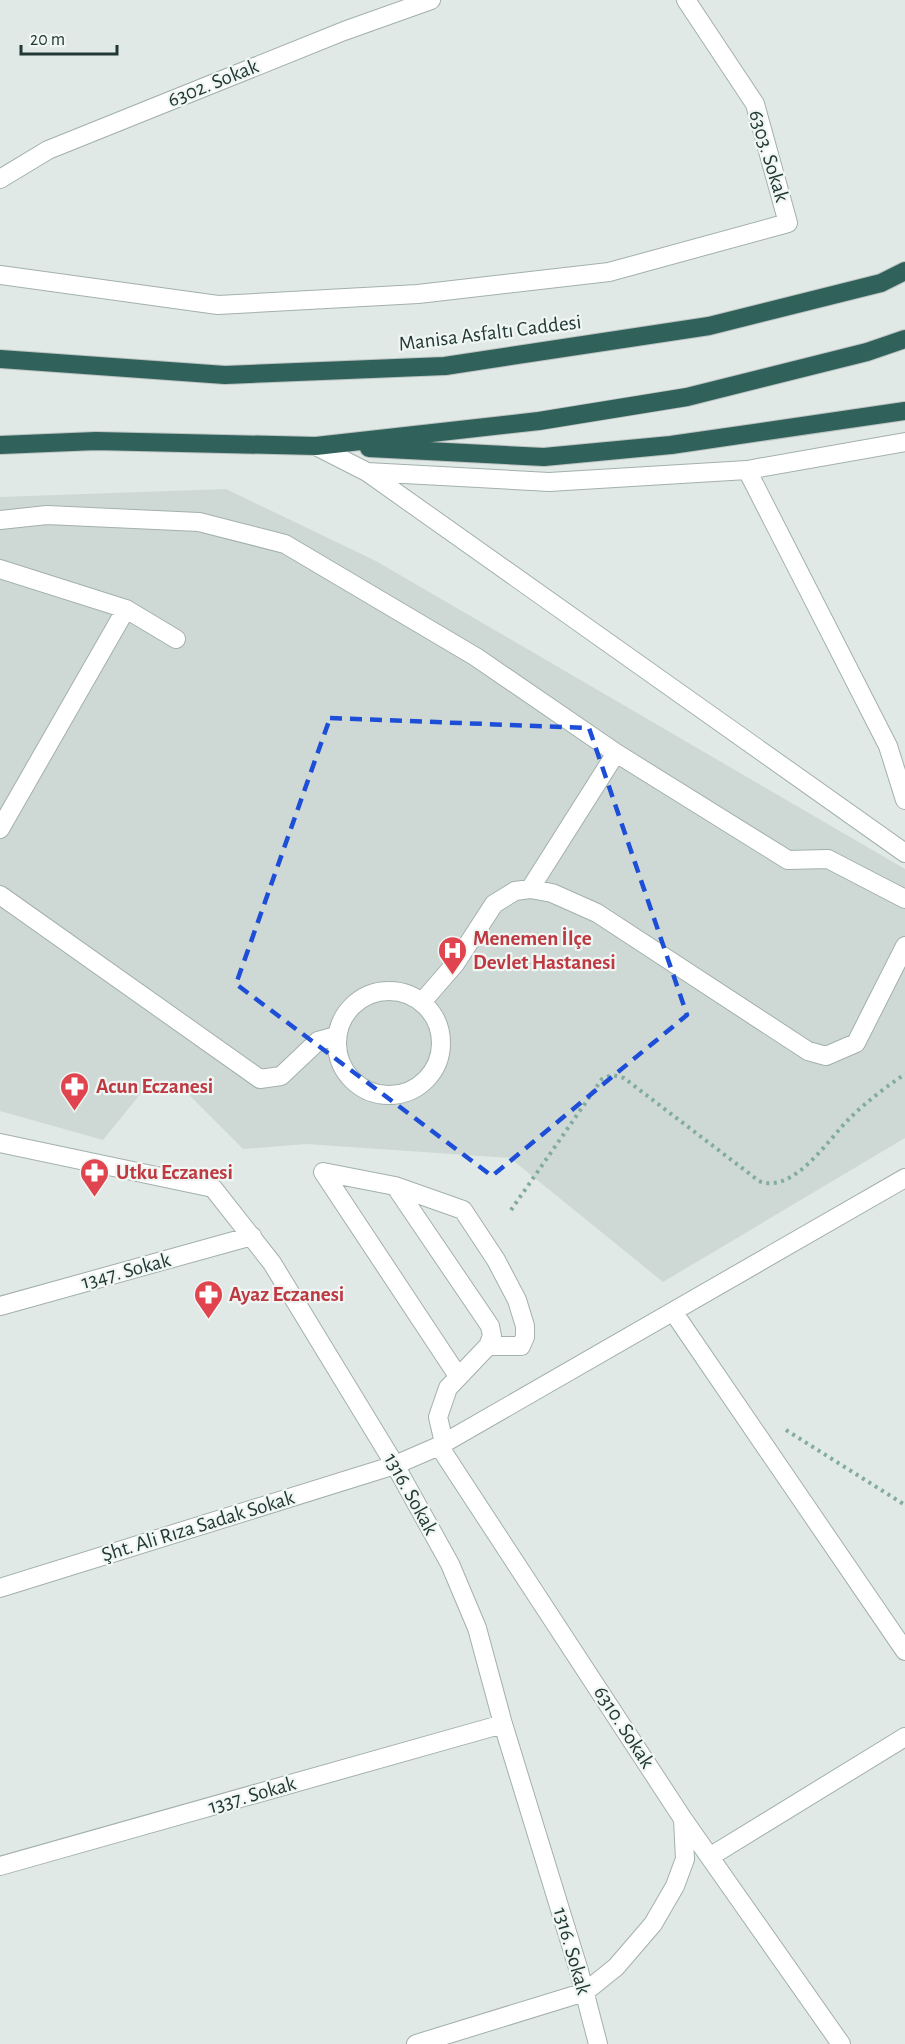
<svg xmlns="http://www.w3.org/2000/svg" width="905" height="2044" font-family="'Alegreya Sans',sans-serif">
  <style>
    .built { fill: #ced9d5 }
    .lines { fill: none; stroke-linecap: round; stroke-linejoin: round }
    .minor-casing { stroke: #a3b0ad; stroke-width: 20 }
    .highway-casing { stroke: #bdc3c2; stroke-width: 20 }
    .path { stroke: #82aba1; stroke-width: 4; stroke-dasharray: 3 4.5; stroke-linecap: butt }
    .minor { stroke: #fff; stroke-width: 18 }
    .highway { stroke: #30625b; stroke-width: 18 }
    .marked { fill: none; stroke: #1d4ed8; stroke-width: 4.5; stroke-dasharray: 12 8; stroke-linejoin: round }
    .labels { text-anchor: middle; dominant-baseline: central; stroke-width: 4.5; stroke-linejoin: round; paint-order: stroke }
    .street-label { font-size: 21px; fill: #223834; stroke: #f0f6f3 }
    .health-label { font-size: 21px; font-weight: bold; fill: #be3a42; stroke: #f0f6f3; text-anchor: start }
  </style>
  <rect width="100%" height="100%" fill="#e0e9e6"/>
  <path class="built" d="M226 489 376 561 905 869V1138L663 1282 510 1158 306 1144 243 1149 177 1083 146 1087 103 1140 0 1111V497Z"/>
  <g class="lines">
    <defs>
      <path id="minor" d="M0 179 48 150 344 31 431 0
        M0 275 218 305 418 294 609 272 788 223 755 104 686 0
        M316 446 367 472 905 853
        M747 470 888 746 905 800
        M367 472 549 482 747 470 905 442
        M0 520 47 515 199 522 285 544 476 657 616 753
        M0 569 126 609 176 639
        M0 829 126 609
        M530 889 616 753 788 860 828 859 905 899
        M0 895 260 1079 281 1076 318 1041 336 1036
        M337 1043a52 52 0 1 1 104 0a52 52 0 1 1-104 0Z
        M422 1002 455 964 494 904 515 891 530 889 552 893 597 913 808 1051 826 1056 856 1043 905 946
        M0 1143 213 1188 272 1263 395 1465 450 1564 477 1628 503 1724 579 1971 598 2044
        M395 1186 490 1326 492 1336 488 1346 448 1388 438 1417 444 1443
        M0 1306 252 1236
        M674 1313 905 1651
        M458 1376 323 1172 395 1186 463 1210 496 1260 517 1300 525 1326V1337L521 1346H488
        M439 1446 905 1178
        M0 1588 395 1465 439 1446 683 1819 841 2044
        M711 1856 905 1737
        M0 1866 503 1724
        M416 2044 585 1992 616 1967 653 1924 675 1886 685 1859 683 1819"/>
      <path id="highway" d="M0 359 225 375 445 366 709 326 881 283 905 271
        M0 445 96 441 316 446 539 421 687 397 867 352 905 339
        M369 448 544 457 671 445 905 411"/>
    </defs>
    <use href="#minor" class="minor-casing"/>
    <use href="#highway" class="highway-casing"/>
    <path class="path" d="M511 1210 602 1079 612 1075 624 1078 759 1181C794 1195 829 1138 850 1118 866 1102 886 1087 905 1074
      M786 1430 905 1505"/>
    <use href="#minor" class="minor"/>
    <use href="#highway" class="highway"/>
  </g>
  <path class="marked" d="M330 718 589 728 687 1015 492 1176 236 984Z"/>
  <defs>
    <symbol id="hospital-pin" viewBox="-11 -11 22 30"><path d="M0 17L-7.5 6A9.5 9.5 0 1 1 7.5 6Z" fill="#e0444e" stroke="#f0f6f3"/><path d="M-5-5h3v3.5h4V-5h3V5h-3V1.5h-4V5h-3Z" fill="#fff"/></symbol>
    <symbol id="pharmacy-pin" viewBox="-11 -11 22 30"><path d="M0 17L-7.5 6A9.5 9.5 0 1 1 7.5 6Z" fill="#e0444e" stroke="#f0f6f3"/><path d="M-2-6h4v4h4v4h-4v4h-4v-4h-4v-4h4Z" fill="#fff"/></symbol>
  </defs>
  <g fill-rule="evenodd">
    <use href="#hospital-pin" x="436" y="934" width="33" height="45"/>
    <use href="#pharmacy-pin" x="58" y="1070" width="33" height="45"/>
    <use href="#pharmacy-pin" x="78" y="1156" width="33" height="45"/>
    <use href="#pharmacy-pin" x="192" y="1278" width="33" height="45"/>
  </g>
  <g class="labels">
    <g class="street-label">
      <text transform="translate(213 83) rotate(-22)">6302. Sokak</text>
      <text transform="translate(769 156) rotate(73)">6303. Sokak</text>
      <text transform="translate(490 333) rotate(-7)">Manisa Asfaltı Caddesi</text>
      <text transform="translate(126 1271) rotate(-15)">1347. Sokak</text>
      <text transform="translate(411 1494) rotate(61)">1316. Sokak</text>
      <text transform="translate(198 1526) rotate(-17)">Şht. Ali Rıza Sadak Sokak</text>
      <text transform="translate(624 1727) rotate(57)">6310. Sokak</text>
      <text transform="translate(252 1795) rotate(-16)">1337. Sokak</text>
      <text transform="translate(572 1951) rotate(74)">1316. Sokak</text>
    </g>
    <g class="health-label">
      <text x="473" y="938">Menemen İlçe<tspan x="473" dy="24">Devlet Hastanesi</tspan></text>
      <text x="96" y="1086">Acun Eczanesi</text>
      <text x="116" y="1172">Utku Eczanesi</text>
      <text x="229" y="1294">Ayaz Eczanesi</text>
    </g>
  </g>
  <path d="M21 45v9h96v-9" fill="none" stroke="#223834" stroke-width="3"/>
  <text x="30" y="45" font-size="18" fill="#223834" stroke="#f0f6f3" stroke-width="4.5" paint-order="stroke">20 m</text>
</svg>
